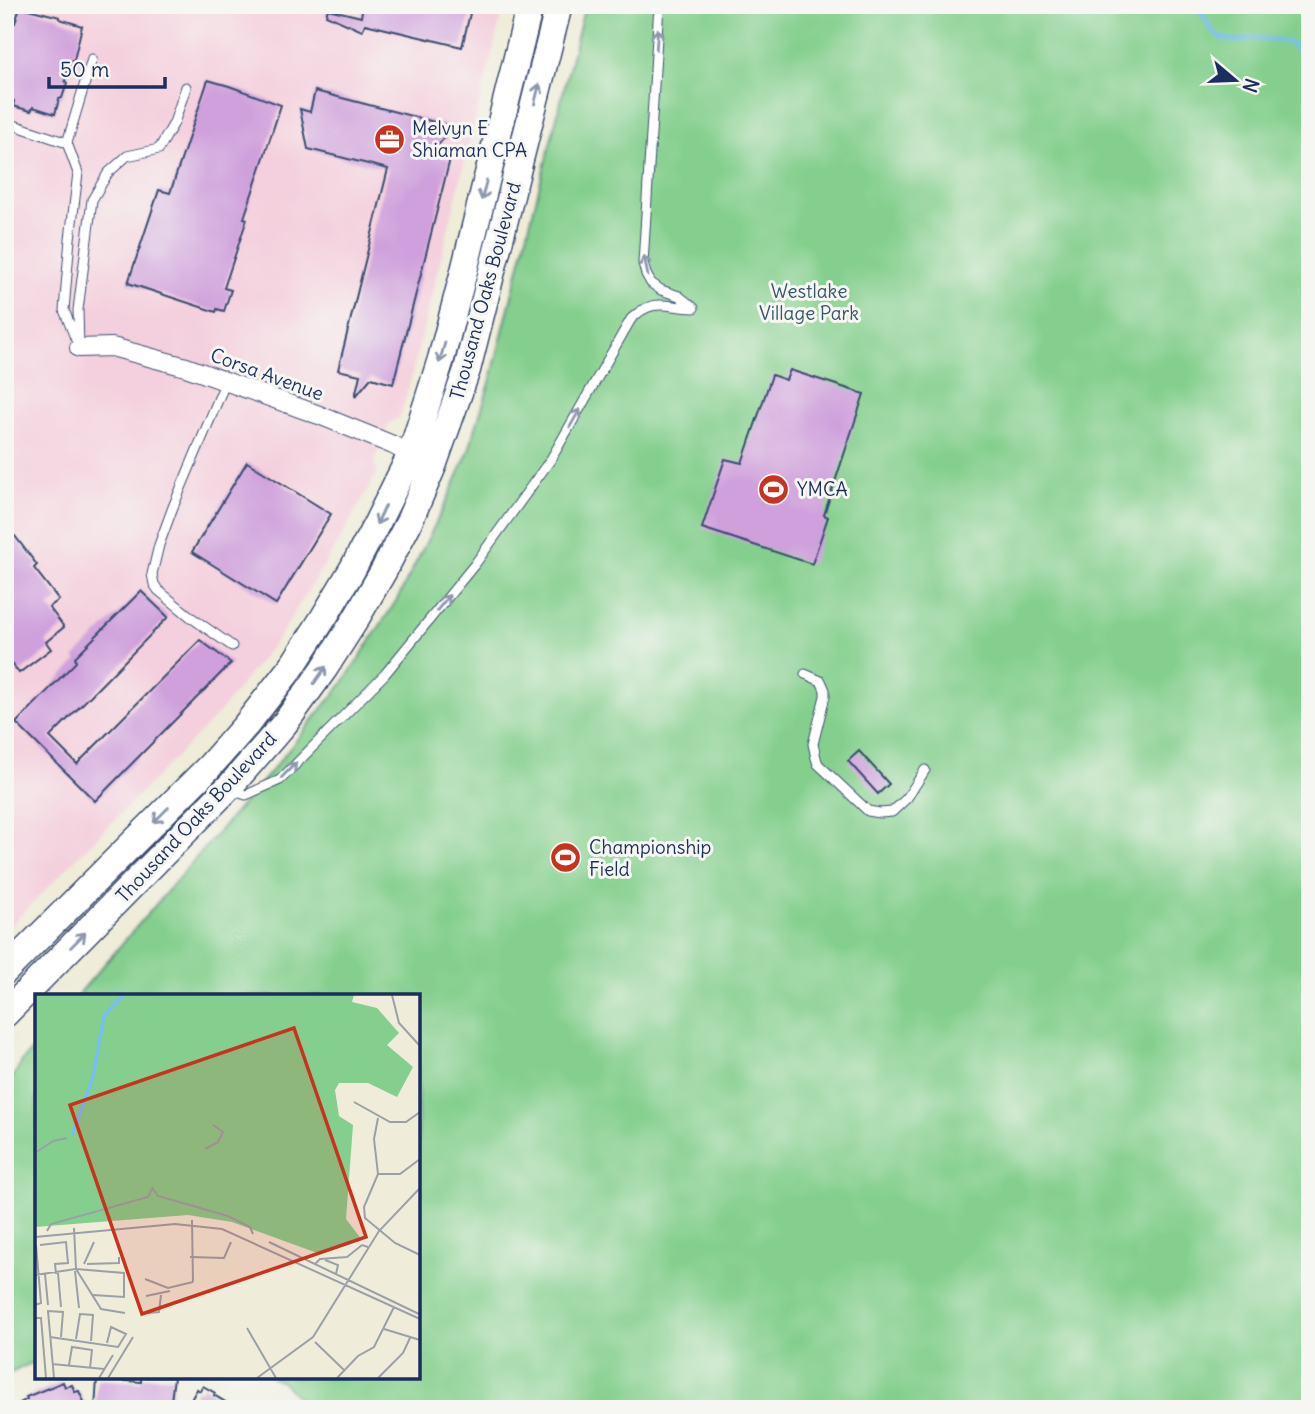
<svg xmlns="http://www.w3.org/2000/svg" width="1315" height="1414" font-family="Delius,sans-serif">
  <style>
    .built { fill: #f4cfdd }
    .green { fill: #84cf8d; stroke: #507f76; stroke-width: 2 }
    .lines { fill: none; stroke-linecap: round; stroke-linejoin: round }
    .stream { stroke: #78beef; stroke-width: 4.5 }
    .building { fill: #cfa0dc }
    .lane-casing { stroke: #3b4b70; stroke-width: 11 }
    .street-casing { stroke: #3b4b70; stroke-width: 20 }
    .secondary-casing { stroke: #3b4b70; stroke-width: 29 }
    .lane { stroke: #fff; stroke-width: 9 }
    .street { stroke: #fff; stroke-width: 18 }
    .secondary { stroke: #fff; stroke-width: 26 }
    .oneway { stroke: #8d97ae }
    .labels { text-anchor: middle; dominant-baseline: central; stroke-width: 6; stroke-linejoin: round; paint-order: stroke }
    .poi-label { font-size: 19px; fill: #1b2f5e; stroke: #f6f6f2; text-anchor: start }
    .street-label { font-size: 19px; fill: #1b2f5e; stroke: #f6f6f2 }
    .park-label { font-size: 19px; fill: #35576a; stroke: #f6f6f2 }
    .inset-river { fill: none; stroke: #78beef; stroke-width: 3.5 }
    .inset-road { fill: none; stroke: #9aa0a8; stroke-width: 2 }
    .view { fill: #c8321e; fill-opacity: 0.15; stroke: #c8321e; stroke-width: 3.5 }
    .inset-edge { fill: none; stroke: #1b2f5e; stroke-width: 3.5 }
  </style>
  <rect width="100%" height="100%" fill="#f6f6f2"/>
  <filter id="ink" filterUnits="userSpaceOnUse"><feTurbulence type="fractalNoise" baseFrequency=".0143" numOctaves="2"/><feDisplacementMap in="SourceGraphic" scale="14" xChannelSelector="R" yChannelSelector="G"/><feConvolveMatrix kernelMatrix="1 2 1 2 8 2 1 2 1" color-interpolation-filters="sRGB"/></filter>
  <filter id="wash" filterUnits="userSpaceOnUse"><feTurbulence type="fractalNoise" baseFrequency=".00686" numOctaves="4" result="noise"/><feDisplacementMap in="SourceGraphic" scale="28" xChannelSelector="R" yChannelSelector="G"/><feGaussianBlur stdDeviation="1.57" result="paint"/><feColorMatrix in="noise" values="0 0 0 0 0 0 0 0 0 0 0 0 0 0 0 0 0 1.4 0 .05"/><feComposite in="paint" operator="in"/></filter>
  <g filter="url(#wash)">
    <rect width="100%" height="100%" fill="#efecd9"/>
    <path class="built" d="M5 5H504L404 406 399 418 389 423 374 462 377 473 334 549 281 634 218 714 5 931Z"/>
    <path class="green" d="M585 5H1310V1409H308L283 1382 271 1377H418V996H77L277 764 341 686 398 598 446 503 468 453 491 379Z
      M37 1044V1360L5 1376V1092L22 1061Z"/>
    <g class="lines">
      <path class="stream" d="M1196 5 1212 30 1221 38 1238 41 1252 38 1289 42 1304 55 1310 67"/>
    </g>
    <g id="blocks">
      <path class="building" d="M363 5H472L462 47 365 24 362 31 326 15 328 9 361 17Z
        M20 7 60 17V19L82 26 74 60 71 61 65 81 67 83 62 98 59 99 55 114 33 107 31 111 13 106 14 101 5 99V53L12 24 15 23Z
        M208 80 229 86 281 105 244 218 247 219 224 288 231 290 224 311 217 309 216 312 128 283 159 190 170 193Z
        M315 91 454 127 430 154 450 159 393 384 371 378 355 397 360 375 338 370 388 169 308 149 300 109 310 112Z
        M790 370 864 394 824 515 828 517 812 564 702 528 725 459 742 463 772 375 786 380Z
        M247 462 331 514 276 604 192 552Z
        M15 536 37 565 34 568 59 600 49 607 64 627 46 642 51 649 19 673 5 654V543Z
        M141 591 168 617 50 737 77 764 200 640 231 663 95 801 16 723 76 662 75 657Z
        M859 751 889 784 878 794 848 761Z
        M141 1377H174L170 1409H95L97 1379 141 1382Z
        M63 1382 65 1387 72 1385 75 1392 79 1391 85 1404 72 1409H9L27 1399 26 1397Z
        M203 1386 215 1393 214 1395 237 1409H186L197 1389 200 1391Z"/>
    </g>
  </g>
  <g filter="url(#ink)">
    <use href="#blocks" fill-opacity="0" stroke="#3b4b70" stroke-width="2"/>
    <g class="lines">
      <defs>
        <path id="lane" d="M659 5 643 263 646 274 651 283 661 290 679 296 693 307
          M5 122 67 143
          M76 340 64 310 70 239 78 173 67 143 92 59
          M79 348 78 310 92 200 108 173 127 156 159 149 174 123 186 87
          M226 381 173 507 159 545 152 574 154 584 158 590 192 618 232 646
          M805 674 821 681 825 690V696L813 744 816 758 818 764 868 811 880 813 892 812 907 798 925 770
          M232 786 240 793 246 795 280 780 385 674 475 564 551 459 631 319C653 297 666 307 694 308"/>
        <path id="street" d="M79 348 112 347 186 367 319 415 393 445 418 458"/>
        <path id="secondary" d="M5 971 209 767 246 725 293 665 324 617 352 570 377 523 411 454 441 359 463 275 530 5
          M5 1014 231 785 285 723 324 669 354 622 383 572 408 524 433 466 467 370 559 5"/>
      </defs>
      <use href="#lane" class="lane-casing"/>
      <use href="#street" class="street-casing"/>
      <use href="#secondary" class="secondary-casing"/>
      <use href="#lane" class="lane"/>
      <use href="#street" class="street"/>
      <use href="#secondary" class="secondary"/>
    </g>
    <defs><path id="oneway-shaft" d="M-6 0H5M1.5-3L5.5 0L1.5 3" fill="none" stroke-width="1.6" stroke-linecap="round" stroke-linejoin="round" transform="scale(1.75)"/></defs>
    <g class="oneway">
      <use href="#oneway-shaft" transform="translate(657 39) rotate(-86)"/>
      <use href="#oneway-shaft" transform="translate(537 94) rotate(-76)"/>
      <use href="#oneway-shaft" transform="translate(484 190) rotate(104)"/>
      <use href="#oneway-shaft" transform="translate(646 266) rotate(-101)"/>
      <use href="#oneway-shaft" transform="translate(442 353) rotate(106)"/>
      <use href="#oneway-shaft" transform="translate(575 418) rotate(-60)"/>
      <use href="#oneway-shaft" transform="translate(381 515) rotate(116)"/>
      <use href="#oneway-shaft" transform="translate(443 603) rotate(-51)"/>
      <use href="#oneway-shaft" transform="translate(320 675) rotate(-55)"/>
      <use href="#oneway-shaft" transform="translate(289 770) rotate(-45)"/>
      <use href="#oneway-shaft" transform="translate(161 815) rotate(135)"/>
      <use href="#oneway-shaft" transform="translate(78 940) rotate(-45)"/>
    </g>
  </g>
  <defs>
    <symbol id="office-disc" viewBox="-11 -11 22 22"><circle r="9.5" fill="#c8321e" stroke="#f6f6f2"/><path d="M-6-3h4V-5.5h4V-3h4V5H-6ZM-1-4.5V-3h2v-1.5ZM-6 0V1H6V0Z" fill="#fff"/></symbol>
    <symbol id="stadium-disc" viewBox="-11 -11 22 22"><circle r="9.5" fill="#c8321e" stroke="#f6f6f2"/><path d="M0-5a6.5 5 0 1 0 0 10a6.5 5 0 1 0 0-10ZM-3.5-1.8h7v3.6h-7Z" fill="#fff"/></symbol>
  </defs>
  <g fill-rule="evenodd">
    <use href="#office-disc" x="372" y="122" width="35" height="35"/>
    <use href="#stadium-disc" x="756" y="472" width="35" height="35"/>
    <use href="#stadium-disc" x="548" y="840" width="35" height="35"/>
  </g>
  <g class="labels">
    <g class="poi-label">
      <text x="412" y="128">Melvyn E<tspan x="412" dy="22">Shiaman CPA</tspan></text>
      <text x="797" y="489">YMCA</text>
      <text x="589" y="847">Championship<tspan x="589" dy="22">Field</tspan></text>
    </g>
    <g class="street-label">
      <text transform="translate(485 291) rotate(-75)">Thousand Oaks Boulevard</text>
      <text transform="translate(267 374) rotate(20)">Corsa Avenue</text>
      <text transform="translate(196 817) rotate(-47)">Thousand Oaks Boulevard</text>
    </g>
    <g class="park-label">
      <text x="809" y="291">Westlake<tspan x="809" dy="22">Village Park</tspan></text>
    </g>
  </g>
  <g transform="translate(35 994)">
    <rect width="385" height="385" fill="#efecd9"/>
    <path d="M0 1H319L317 8 342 14 364 39 352 51 378 73 362 103 333 89H304L300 96 304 122 318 131 311 225 327 246 285 260 197 228 153 221 0 233Z" fill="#84cf8d"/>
    <path class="inset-river" d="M37 141 58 83 69 22 88 1"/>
    <path class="inset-road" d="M357 1 364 29 385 52M319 108 355 128H371L385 118M343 124 339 145 343 180 329 213 330 224 360 249 385 261M170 155 183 148 188 138 178 131M0 159 18 147 32 144M343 180H365L385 165M118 195 123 202 193 222 215 233 218 240M157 226 158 288M12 237 16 230 113 203 118 193M0 243 140 230 187 235 385 325M234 248 384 320M5 251 31 248 33 269 20 270 21 280M155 263 189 264 196 248M290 266 303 271 301 280M49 270 59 248M52 270 84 269V263M280 270 285 265 312 263 327 251 333 253M41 275 89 279V303L58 301M41 275 66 315 90 319M40 277 44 314M23 279 26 313M10 280 13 311M0 281 41 275 39 234M110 285 133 294 158 288M111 302 135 297M0 311 6 309 1 251M113 319 124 318 126 301M0 324H6L11 384M212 334 241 384M349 335 385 346M15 343 83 353 91 340 76 333 72 349M41 345 45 320 58 321 56 347M280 348 309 376M17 370 69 375M34 371 37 353 57 356 55 374M19 384 13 317 28 318 26 343M64 384 78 361M73 384 98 343M222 384 278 343 344 237 385 194M302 384 323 362 339 353 359 313M343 384 368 359 375 344"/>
    <path class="view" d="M259 34 331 243 107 320 35 111Z"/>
    <rect width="385" height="385" class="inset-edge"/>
  </g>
  <rect width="1315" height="1414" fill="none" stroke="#f6f6f2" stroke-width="28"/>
  <g transform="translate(1235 80) rotate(109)" stroke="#f6f6f2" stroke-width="5" paint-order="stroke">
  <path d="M0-5L12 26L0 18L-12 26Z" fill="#1b2f5e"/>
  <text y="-10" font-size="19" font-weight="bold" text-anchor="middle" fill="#1b2f5e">N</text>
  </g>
  <path d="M49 77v10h116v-10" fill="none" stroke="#1b2f5e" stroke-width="3.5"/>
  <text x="60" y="77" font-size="21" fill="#1b2f5e" stroke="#f6f6f2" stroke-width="5" paint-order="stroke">50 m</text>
</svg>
